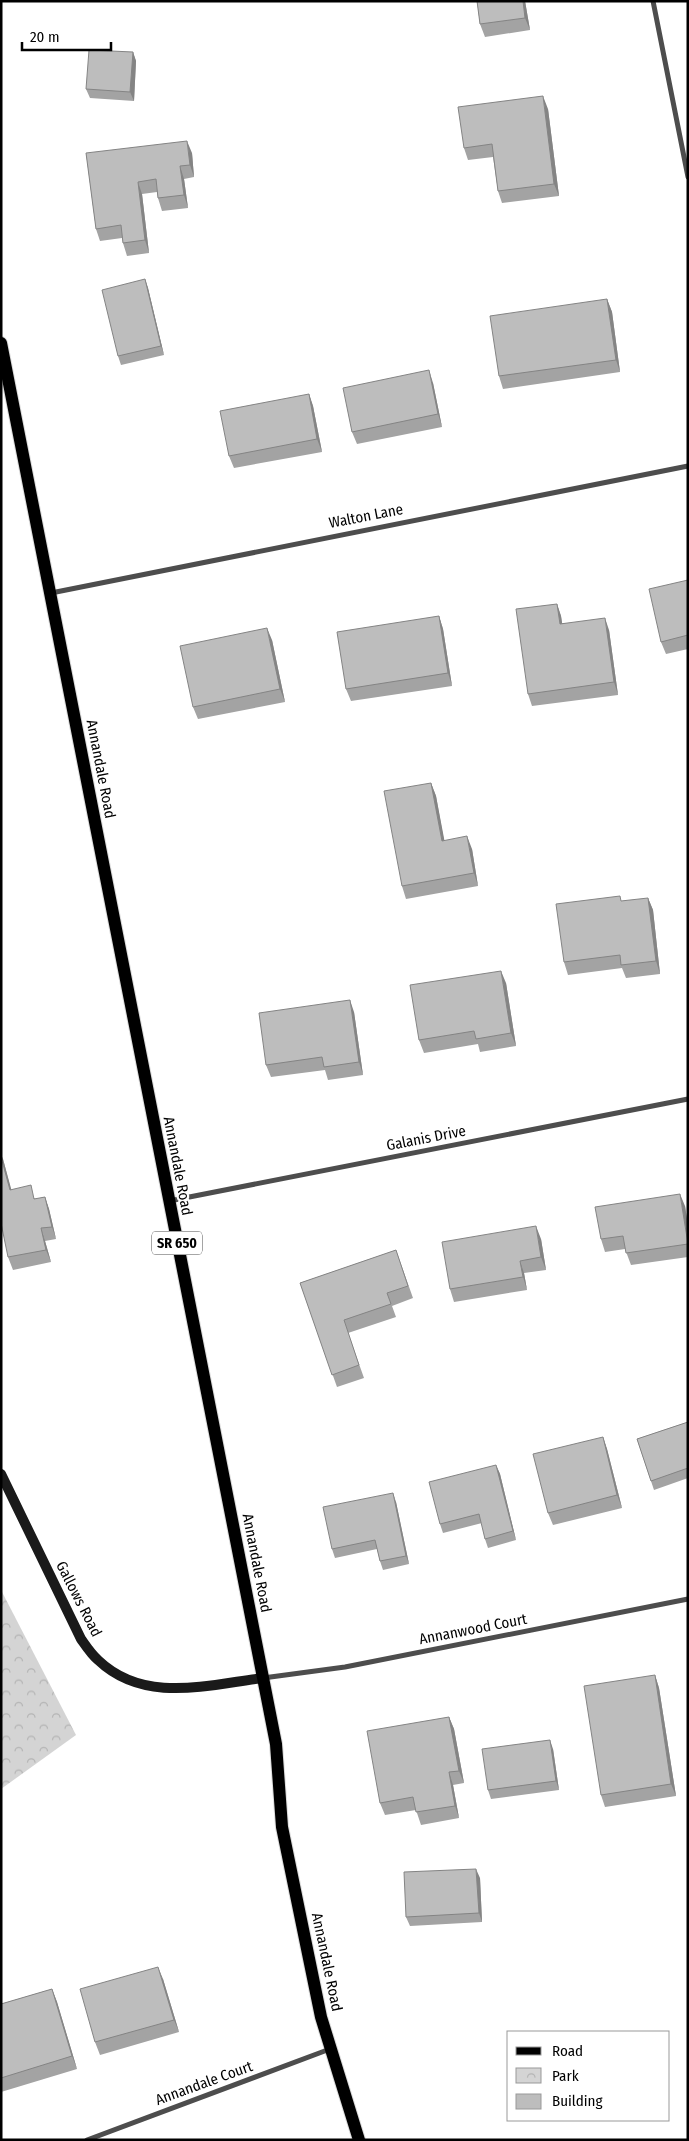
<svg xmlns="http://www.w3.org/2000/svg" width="689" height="2141" font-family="'Fira Sans Condensed',sans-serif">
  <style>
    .park { fill: url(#park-crowns) }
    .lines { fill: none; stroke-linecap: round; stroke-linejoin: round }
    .primary-casing { stroke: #dbdbdb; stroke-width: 14 }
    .minor { stroke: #4d4d4d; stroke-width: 5 }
    .secondary { stroke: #1a1a1a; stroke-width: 10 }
    .primary { stroke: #000; stroke-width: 12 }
    .wall { fill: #a3a3a3 }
    .shaded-wall { fill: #848484 }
    .building { fill: #bdbdbd; stroke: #848484 }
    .labels { text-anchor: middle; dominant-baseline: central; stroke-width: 4.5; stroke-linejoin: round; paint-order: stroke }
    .shield { fill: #fff; stroke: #4c4c4c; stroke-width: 1 }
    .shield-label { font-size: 14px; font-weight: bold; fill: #000 }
    .street-label { font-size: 15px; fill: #000; stroke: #fff }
  </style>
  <defs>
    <pattern id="park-crowns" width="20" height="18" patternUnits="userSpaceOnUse" patternTransform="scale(1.25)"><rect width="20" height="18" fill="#d4d4d4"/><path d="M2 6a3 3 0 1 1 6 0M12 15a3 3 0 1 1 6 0" fill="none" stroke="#b4b4b4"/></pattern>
  </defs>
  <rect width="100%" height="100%" fill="#fff"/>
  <path class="park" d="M1 1590 76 1735 1 1789Z"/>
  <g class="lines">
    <defs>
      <path id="primary" d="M1 343 276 1744 282 1827 321 2017 359 2140"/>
    </defs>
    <use href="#primary" class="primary-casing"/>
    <path class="minor" d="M653 1 688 177
      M51 593 688 466
      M169 1201 688 1099
      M263 1678 345 1667 688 1599
      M87 2140 330 2049"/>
    <path class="secondary" d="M1 1474 81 1639C86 1646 91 1654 98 1660 144 1704 207 1685 263 1678"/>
    <use href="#primary" class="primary"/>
  </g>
  <path class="wall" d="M477 1H525L530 30 485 37 480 24Z
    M133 52 136 61 134 101 90 98 86 89Z
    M548 109 559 196 502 203 498 191 493 157 468 160 464 148Z
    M86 153H192L194 177 184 179 188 208 162 211 158 198 157 192 142 194 149 253 127 256 123 243 122 238 100 241 96 229Z
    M145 279 148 288 164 355 121 365 118 356Z
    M607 299 612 312 620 372 503 389 499 376Z
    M433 383 442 427 357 444 352 432Z
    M309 394 313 406 322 452 234 468 229 456Z
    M688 580V649L666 654 661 642Z
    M557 604 561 616 562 623 609 630 618 695 532 706 528 694Z
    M439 616 443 629 452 686 351 701 346 689Z
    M272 640 285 702 198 719 193 707Z
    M431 783 436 796 444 841 472 849 478 886 406 899 402 886Z
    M648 898 653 910 660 974 626 978 622 968 568 975 564 962Z
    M506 983 516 1046 480 1052 478 1044 424 1053 419 1040Z
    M354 1012 363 1075 328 1080 325 1070 271 1077 266 1065Z
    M3 1159 11 1190 36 1199 45 1197 49 1209 56 1239 45 1241 51 1262 13 1270 8 1257Z
    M685 1206 688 1226V1257L631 1265 625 1249 605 1252 601 1239Z
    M541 1239 546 1270 524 1273 527 1290 454 1302 450 1289Z
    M396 1250 413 1298 392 1306 396 1317 348 1333 364 1378 337 1387 300 1283Z
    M688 1422V1478L654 1490 637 1439Z
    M603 1437 607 1449 622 1508 553 1525 548 1513Z
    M496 1465 500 1474 516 1540 488 1548 485 1539 482 1523 443 1533 440 1524Z
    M396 1502 409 1564 383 1570 380 1561 377 1549 335 1558 332 1549Z
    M655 1675 659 1688 676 1796 605 1807 601 1795Z
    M449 1717 454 1729 464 1783 453 1785 459 1818 421 1825 416 1810 385 1815 380 1803Z
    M553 1749 559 1790 491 1799 488 1790Z
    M480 1878 482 1922 410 1926 406 1917Z
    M163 1979 179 2032 100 2055 95 2042Z
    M52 1989 57 2002 77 2069 1 2092V2004Z"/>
  <path class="shaded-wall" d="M523 1H525L530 30 525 18Z
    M133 52 136 61 134 101 130 92Z
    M543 96 548 109 559 196 554 184Z
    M187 141 192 153 194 177 190 165Z
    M180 166 184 179 188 208 184 195Z
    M138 182 142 194 149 253 145 240Z
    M145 279 148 288 164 355 161 346Z
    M607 299 612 312 620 372 616 360Z
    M429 370 433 383 442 427 438 414Z
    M309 394 313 406 322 452 317 439Z
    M557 604 561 616 564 636 560 624Z
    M439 616 443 629 452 686 448 673Z
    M605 618 609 630 618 695 614 682Z
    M267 628 272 640 285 702 280 689Z
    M431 783 436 796 447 854 442 841Z
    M467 836 472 849 478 886 474 873Z
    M648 898 653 910 660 974 656 961Z
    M501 971 506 983 516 1046 511 1033Z
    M350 1000 354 1012 363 1075 359 1062Z
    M1 1154 3 1159 15 1203 10 1190 1 1157Z
    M680 1194 685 1206 688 1226V1243Z
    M45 1197 49 1209 56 1239 52 1227Z
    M536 1226 541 1239 546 1270 541 1257Z
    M41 1228 45 1241 51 1262 46 1250Z
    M520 1261 524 1273 527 1290 523 1277Z
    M603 1437 607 1449 622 1508 617 1495Z
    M496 1465 500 1474 516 1540 513 1531Z
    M393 1493 396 1502 409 1564 406 1556Z
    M655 1675 659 1688 676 1796 671 1784Z
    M449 1717 454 1729 464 1783 459 1771Z
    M550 1740 553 1749 559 1790 556 1781Z
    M449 1772 453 1785 459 1818 455 1806Z
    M476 1869 480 1878 482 1922 479 1913Z
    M158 1967 163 1979 179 2032 174 2020Z
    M52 1989 57 2002 77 2069 72 2056Z"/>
  <path class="building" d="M477 1H523L525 18 480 24Z
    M89 50 133 52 130 92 86 89Z
    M543 96 554 184 498 191 492 144 464 148 458 107Z
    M187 141 190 165 180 166 184 195 158 198 156 179 138 182 145 240 123 243 121 225 96 229 86 153Z
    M145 279 161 346 118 356 102 290Z
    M607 299 616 360 499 376 490 316Z
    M429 370 438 414 352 432 343 388Z
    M309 394 317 439 229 456 220 411Z
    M688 580V635L661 642 649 589Z
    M557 604 560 624 605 618 614 682 528 694 516 609Z
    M439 616 448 673 346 689 337 632Z
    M267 628 280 689 193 707 180 646Z
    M431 783 442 841 467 836 474 873 402 886 384 791Z
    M620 896 621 901 648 898 656 961 621 965 620 955 564 962 556 904Z
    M501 971 511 1033 476 1039 474 1031 419 1040 410 985Z
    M350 1000 359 1062 324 1067 322 1057 266 1065 259 1013Z
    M1 1157 10 1190 31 1185 34 1199 45 1197 52 1227 41 1228 46 1250 8 1257 1 1223Z
    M680 1194 688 1244 626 1253 623 1236 601 1239 595 1207Z
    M536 1226 541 1257 520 1261 523 1277 450 1289 442 1242Z
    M396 1250 408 1286 387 1293 391 1304 344 1320 359 1365 332 1375 300 1283Z
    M688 1422V1468L651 1481 637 1439Z
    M603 1437 617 1495 548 1513 533 1454Z
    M496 1465 513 1531 485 1539 479 1514 440 1524 429 1482Z
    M393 1493 406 1556 380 1561 375 1540 332 1549 323 1507Z
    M655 1675 671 1784 601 1795 584 1686Z
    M449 1717 459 1771 449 1772 455 1806 416 1812 413 1797 380 1803 367 1731Z
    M550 1740 556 1781 488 1790 482 1749Z
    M476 1869 479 1913 406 1917 404 1872Z
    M158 1967 174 2020 95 2042 80 1989Z
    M52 1989 72 2056 1 2078V2004Z"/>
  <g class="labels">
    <rect class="shield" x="152" y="1231.5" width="50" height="23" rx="4"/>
    <g class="shield-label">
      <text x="177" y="1243">SR 650</text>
    </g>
    <g class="street-label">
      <text transform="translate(366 516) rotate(-11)">Walton Lane</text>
      <text transform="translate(101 769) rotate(79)">Annandale Road</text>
      <text transform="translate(426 1138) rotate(-11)">Galanis Drive</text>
      <text transform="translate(178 1166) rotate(79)">Annandale Road</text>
      <text transform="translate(257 1563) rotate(79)">Annandale Road</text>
      <text transform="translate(79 1599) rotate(63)">Gallows Road</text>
      <text transform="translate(473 1629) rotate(-11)">Annanwood Court</text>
      <text transform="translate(327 1962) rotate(78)">Annandale Road</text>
      <text transform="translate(204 2083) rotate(-20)">Annandale Court</text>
    </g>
  </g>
  <rect width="689" height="2141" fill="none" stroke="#000000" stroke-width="5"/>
  <rect x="507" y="2031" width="162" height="90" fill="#ffffff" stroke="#999999"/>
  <rect x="516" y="2047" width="25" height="8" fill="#000000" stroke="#999999"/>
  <text x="552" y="2056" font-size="15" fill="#000000">Road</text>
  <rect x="516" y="2068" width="25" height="15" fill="url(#park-crowns)" stroke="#999999"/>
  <text x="552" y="2081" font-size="15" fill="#000000">Park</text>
  <rect x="516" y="2094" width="25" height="15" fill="#bdbdbd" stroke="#999999"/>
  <text x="552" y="2106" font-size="15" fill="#000000">Building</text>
  <path d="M22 42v8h89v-8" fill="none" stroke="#000000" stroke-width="2.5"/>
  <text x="30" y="42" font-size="15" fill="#000000" stroke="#ffffff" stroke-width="4" paint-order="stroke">20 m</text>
</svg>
